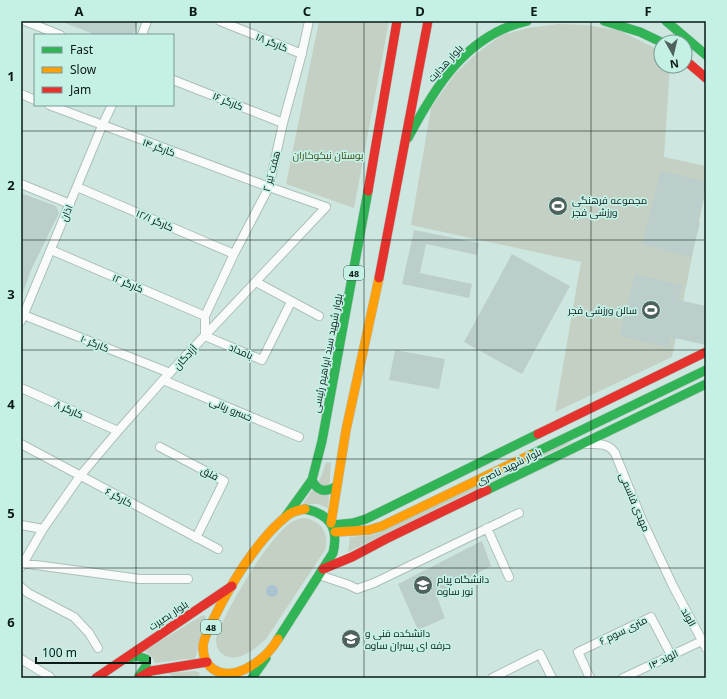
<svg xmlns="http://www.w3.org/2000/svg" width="727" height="699" font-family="'Noto Sans',Cairo,sans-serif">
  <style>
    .green { fill: #c3d0c3 }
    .water { fill: #a8c2d0 }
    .building { fill: #bbcecb }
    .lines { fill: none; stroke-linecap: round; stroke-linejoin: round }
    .street-casing { stroke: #acbfbb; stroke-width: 10 }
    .fast-casing { stroke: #acbfbb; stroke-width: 10 }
    .slow-casing { stroke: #acbfbb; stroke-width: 10 }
    .jam-casing { stroke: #acbfbb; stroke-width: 10 }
    .street { stroke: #f8fbfa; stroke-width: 8 }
    .fast { stroke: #30b455; stroke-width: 9 }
    .slow { stroke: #ff9f0a; stroke-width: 9 }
    .jam { stroke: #e5322d; stroke-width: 9 }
    .grid { fill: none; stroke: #091a17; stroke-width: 1; stroke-opacity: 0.55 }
    .labels { text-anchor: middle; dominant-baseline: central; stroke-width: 3.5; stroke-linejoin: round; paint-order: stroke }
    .shield { fill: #c4f0e6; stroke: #415a55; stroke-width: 1 }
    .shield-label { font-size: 9px; font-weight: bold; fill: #091a17 }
    .street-label { font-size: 10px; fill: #091a17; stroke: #c4f0e6 }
    .park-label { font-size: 10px; fill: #424a17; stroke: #c4f0e6 }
    .poi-label { font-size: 10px; fill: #091a17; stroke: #c4f0e6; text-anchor: start }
    .neatline { fill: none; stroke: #091a17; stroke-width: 1.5 }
    .grid-label { font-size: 13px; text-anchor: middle; font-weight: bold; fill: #091a17 }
  </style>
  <rect width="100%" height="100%" fill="#cee6e0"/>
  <path class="green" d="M319 21H389L354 208 286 184Z
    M558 24 586 25 618 30 661 51V66H670L664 157 706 166V187L672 357 555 412 581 262 411 225 431 108 455 74 477 53 502 35 528 28Z
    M572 442 348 552 350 537 373 535 558 445Z
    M326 462 331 463 328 508 318 504H303L321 477Z
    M304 518C321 520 330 534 325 550L266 639C256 648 236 666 221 653 217 649 216 644 216 639 217 632 221 625 224 619 239 590 265 544 290 523 294 520 299 519 304 518Z
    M203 615 206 617 196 656 193 660 185 659 155 663C153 657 150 654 144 651Z
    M195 671 200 673 198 678H176L167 673Z"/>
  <path class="water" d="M266 591a6 6 0 1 1 12 0a6 6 0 1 1-12 0Z"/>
  <path class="building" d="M60 21H138L133 35H96Z
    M661 171 706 182V189L697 222 700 223 691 257 642 244Z
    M21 193 56 206 59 213 32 268 22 295Z
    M414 230 479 243 477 255 426 244 420 273 472 284 469 298 402 284Z
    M512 254 570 286 522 374 464 342Z
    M635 274 682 285 678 300 706 306V345L670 337 668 347 620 336Z
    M395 350 445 359 439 389 389 380Z
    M482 541 491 566 436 594 445 618 418 630 398 584Z"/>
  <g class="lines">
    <defs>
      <path id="street" d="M25 21 60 35
        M220 21 302 54
        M142 35 147 21
        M173 80 283 123
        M21 94 35 100
        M21 184 70 204
        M77 187 234 254
        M51 250 205 316
        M256 282 319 316
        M21 314 170 373
        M21 321 102 126 112 105
        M205 336V316L234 254 269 187 283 123 301 57 309 21
        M205 336 262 360 291 302
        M163 380 299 437
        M21 388 118 431
        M21 444 218 549
        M585 444C596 444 608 442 615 453L642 520 673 586 706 648
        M160 447 224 481 196 538
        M21 525 43 529
        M487 528 509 577
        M21 563 140 579H188
        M21 567 43 529 80 476 118 431 163 380 326 207 269 187 49 105
        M319 575 349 585 357 589 374 583 519 513
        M21 587 28 593 74 617 89 633 98 648
        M21 659 50 677
        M492 678 540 654 552 678
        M590 678 578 652 651 617 671 655
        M623 678 706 639"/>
      <path id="fast" d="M604 21 640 32 661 42
        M666 21 706 55
        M408 138C435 87 466 35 527 21
        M530 455 706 370
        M312 480C317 491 325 493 335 487
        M487 490 706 384
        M286 516 312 480 322 441 368 191
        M333 525 353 523 366 519 538 434
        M278 639 333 553C339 528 330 514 305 509
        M126 659 137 656 146 659V666L139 676
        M252 678 266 658"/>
      <path id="slow" d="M331 523 346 430 379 278
        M335 532 369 530 382 526 530 455
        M278 639C267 658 235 684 213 669 206 664 203 656 203 647 203 639 209 629 212 622 229 587 257 539 288 515 293 511 299 510 305 509"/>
      <path id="jam" d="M685 60 706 78
        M368 191 397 21
        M379 278 428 21
        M538 434 706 352
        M323 569 352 557 386 539 487 490
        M96 678 232 586
        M139 678 151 671 207 662"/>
    </defs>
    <use href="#street" class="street-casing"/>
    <use href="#fast" class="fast-casing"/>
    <use href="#slow" class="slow-casing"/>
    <use href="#jam" class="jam-casing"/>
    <use href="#street" class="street"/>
    <use href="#fast" class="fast"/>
    <use href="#slow" class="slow"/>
    <use href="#jam" class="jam"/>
  </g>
  <path class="grid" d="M136 21V35M250 21V678M364 21V678M477 21V678M591 21V678M136 105V678M21 131H706M21 240H706M21 350H706M21 459H706M21 568H706"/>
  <defs>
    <symbol id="stadium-disc" viewBox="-11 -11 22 22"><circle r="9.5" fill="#4e615d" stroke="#c4f0e6"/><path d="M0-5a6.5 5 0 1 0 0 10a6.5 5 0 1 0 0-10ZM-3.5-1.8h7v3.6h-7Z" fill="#fff"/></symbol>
    <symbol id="university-disc" viewBox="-11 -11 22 22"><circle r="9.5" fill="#4e615d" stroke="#c4f0e6"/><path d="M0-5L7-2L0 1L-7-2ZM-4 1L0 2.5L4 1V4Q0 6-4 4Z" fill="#fff"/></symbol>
  </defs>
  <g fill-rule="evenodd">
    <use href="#stadium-disc" x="547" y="195" width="22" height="22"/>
    <use href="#stadium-disc" x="640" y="299" width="22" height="22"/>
    <use href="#university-disc" x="412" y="574" width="22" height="22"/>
    <use href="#university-disc" x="340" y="628" width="22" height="22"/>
  </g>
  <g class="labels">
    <g class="shield">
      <rect x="344" y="266" width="20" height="14" rx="3"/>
      <rect x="201" y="620" width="20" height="14" rx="3"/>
    </g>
    <g class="shield-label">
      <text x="354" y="273">48</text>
      <text x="211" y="627">48</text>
    </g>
    <g class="street-label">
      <text transform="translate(272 42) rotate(22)">کارگر ۱۸</text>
      <text transform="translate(445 63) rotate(-48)">بلوار هدایت</text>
      <text transform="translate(228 101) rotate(22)">کارگر ۱۶</text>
      <text transform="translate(159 147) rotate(20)">کارگر ۱۴</text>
      <text transform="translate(271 171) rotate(-75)">هفت تیر ۲</text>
      <text transform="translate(66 213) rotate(-67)">اذان</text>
      <text transform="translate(155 220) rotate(23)">کارگر ۱۲/۱</text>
      <text transform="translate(128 283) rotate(23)">کارگر ۱۲</text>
      <text transform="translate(95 343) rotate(22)">کارگر ۱۰</text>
      <text transform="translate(241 351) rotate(23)">بامداد</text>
      <text transform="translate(327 353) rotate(-79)">بلوار شهید سید ابراهیم رئیسی</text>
      <text transform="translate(185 357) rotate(-47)">آزادگان</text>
      <text transform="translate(69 409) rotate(24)">کارگر ۸</text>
      <text transform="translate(231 409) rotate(23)">خسرو ربانی</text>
      <text transform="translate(509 466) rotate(-26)">بلوار شهید ناصری</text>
      <text transform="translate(210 473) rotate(27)">فلق</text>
      <text transform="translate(119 497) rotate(28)">کارگر ۶</text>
      <text transform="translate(635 502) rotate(67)">مهدی قاسمی</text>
      <text transform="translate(168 615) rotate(-34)">بلوار بصیرت</text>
      <text transform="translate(689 617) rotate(61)">الوند</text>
      <text transform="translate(623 630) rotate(-26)">۶ متری سوم</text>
      <text transform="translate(663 659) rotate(-25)">الوند ۱۴</text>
    </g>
    <g class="park-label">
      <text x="328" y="155">بوستان نیکوکاران</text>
    </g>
    <g class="poi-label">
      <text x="572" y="200">مجموعه فرهنگی<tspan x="572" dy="12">ورزشی فجر</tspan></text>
      <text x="637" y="310" text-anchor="end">سالن ورزشی فجر</text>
      <text x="437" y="579">دانشگاه پیام<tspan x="437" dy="12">نور ساوه</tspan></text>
      <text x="365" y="633">دانشکده فنی و<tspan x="365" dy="12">حرفه ای پسران ساوه</tspan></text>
    </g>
  </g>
  <rect width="727" height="699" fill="none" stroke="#c4f0e6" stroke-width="44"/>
  <rect x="34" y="34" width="140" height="72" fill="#c4f0e6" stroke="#799a93"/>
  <rect x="42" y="47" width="20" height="6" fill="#30b455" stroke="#799a93"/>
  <text x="70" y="54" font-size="12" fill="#091a17">Fast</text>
  <rect x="42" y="67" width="20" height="6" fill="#ff9f0a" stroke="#799a93"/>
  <text x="70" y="74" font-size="12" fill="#091a17">Slow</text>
  <rect x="42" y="87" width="20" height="6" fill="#e5322d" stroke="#799a93"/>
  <text x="70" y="94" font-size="12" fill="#091a17">Jam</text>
  <g transform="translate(673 54) rotate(172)"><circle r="19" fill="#c4f0e6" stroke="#799a93"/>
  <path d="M0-3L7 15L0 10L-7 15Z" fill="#4e615d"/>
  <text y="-6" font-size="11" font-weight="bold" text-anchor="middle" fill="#091a17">N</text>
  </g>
  <path d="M36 657v6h114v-6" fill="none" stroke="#091a17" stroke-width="2"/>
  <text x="42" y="657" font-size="12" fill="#091a17" stroke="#c4f0e6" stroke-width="3" paint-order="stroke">100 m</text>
  <rect x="22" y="22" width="683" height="655" class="neatline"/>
  <g class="grid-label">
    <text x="79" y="16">A</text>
    <text x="193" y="16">B</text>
    <text x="307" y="16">C</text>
    <text x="420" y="16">D</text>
    <text x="534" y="16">E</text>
    <text x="648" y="16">F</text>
    <text x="11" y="81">1</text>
    <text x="11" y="190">2</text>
    <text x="11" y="299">3</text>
    <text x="11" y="409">4</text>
    <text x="11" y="518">5</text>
    <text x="11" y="627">6</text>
  </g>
</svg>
